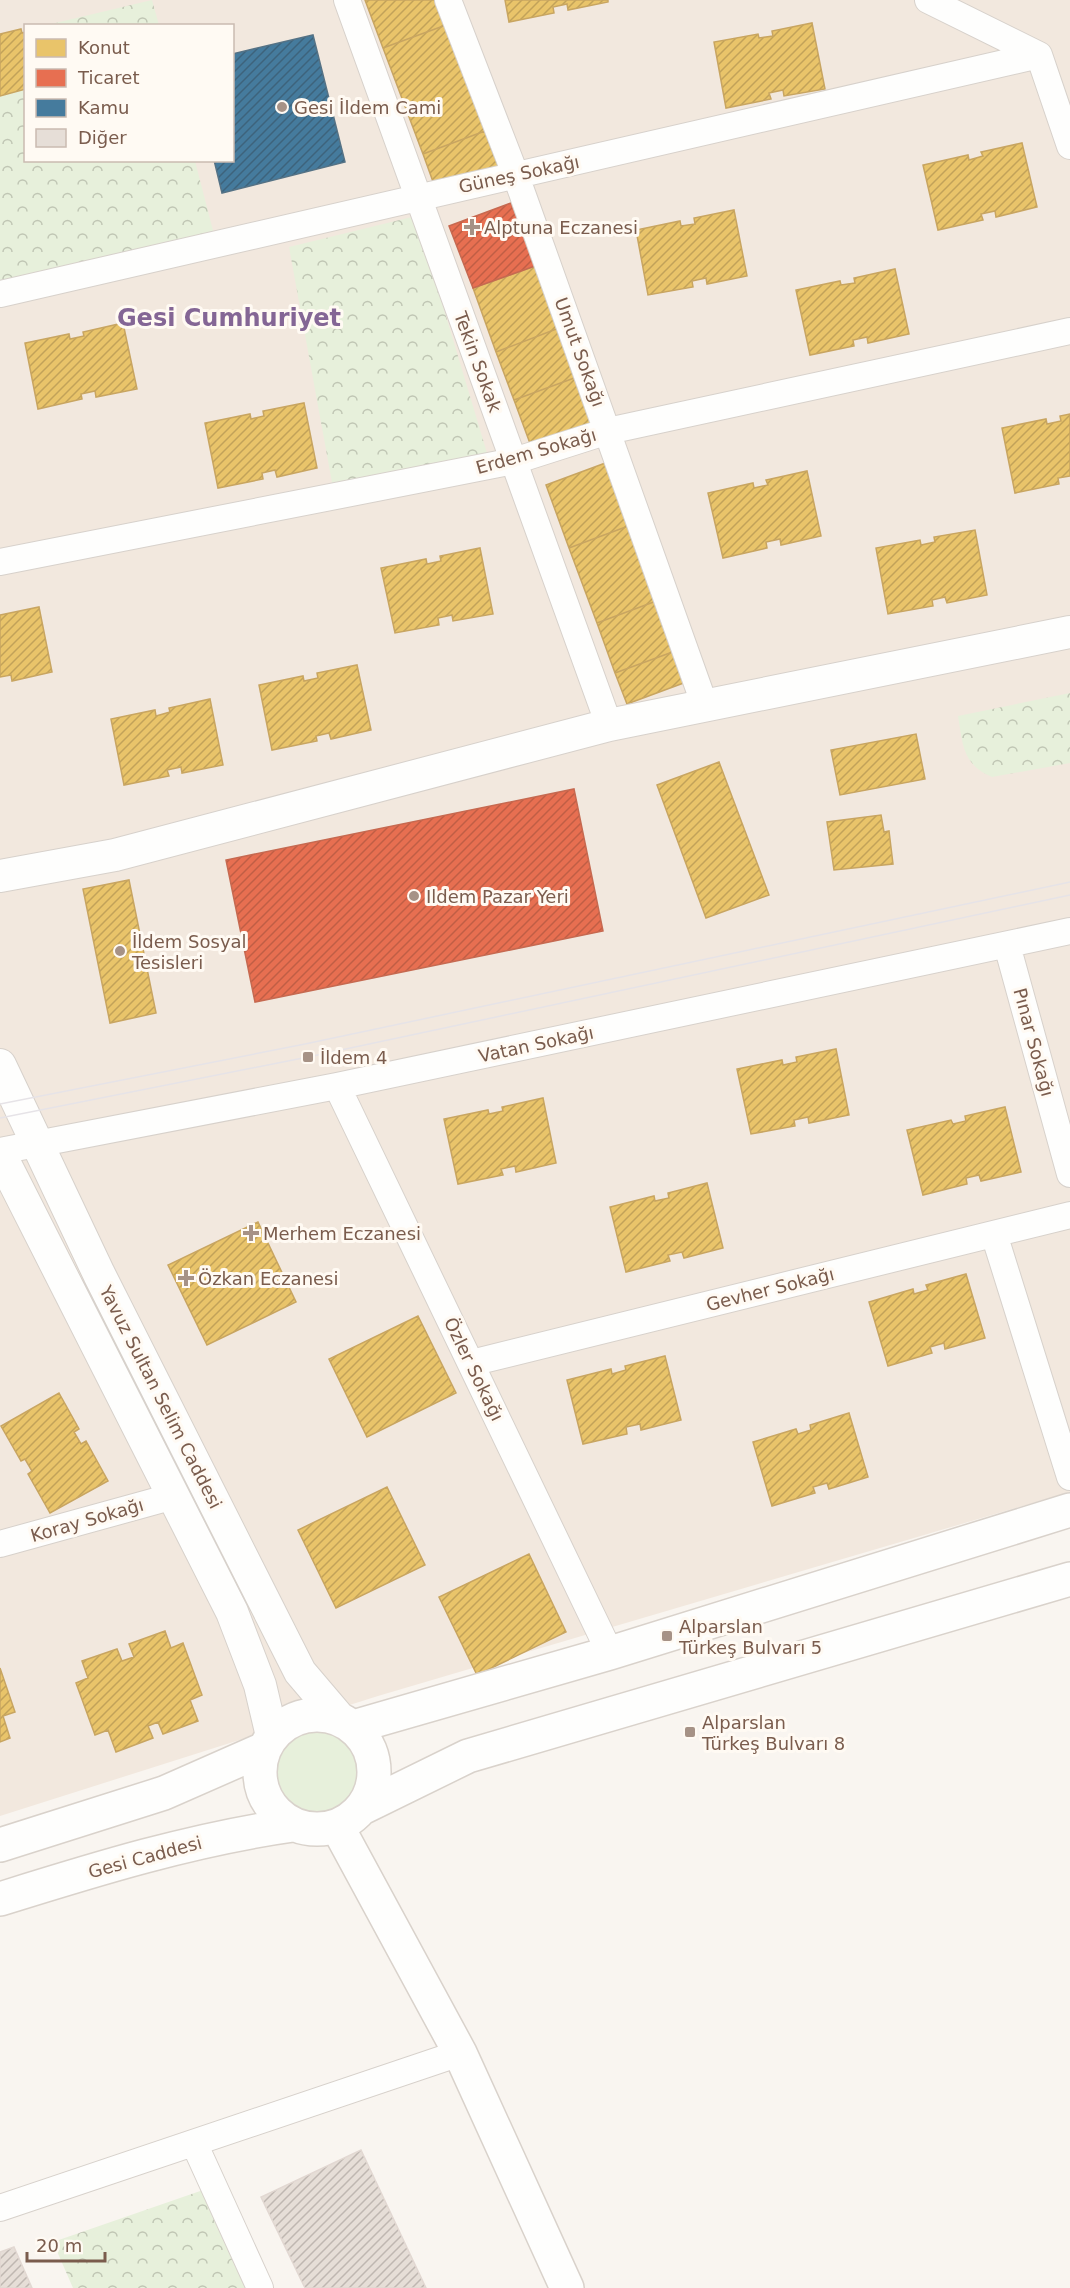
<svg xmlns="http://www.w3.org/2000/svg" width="1070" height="2288" font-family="'DejaVu Sans',sans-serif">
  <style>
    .residential { fill: #f2e8de; fill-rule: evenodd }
    .grass { fill: #e7f0db }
    .park { fill: url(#park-crowns) }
    .homes { fill: url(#homes-hatch); stroke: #c8a561; stroke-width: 1.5 }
    .shops { fill: url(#shops-hatch); stroke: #c66950; stroke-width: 1.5 }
    .public { fill: url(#public-hatch); stroke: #557285; stroke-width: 1.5 }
    .building { fill: url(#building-hatch); stroke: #e2d8d2; stroke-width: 1.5 }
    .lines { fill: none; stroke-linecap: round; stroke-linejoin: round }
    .minor-casing { stroke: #d7d1cb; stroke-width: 28 }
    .tertiary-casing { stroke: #d7d1cb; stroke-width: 34 }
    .secondary-casing { stroke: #d9d2cb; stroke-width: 36 }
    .minor { stroke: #fefefd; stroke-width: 26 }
    .tertiary { stroke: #fefefd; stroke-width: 32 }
    .secondary { stroke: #fefefd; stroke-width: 33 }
    .tram { stroke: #e6e3e7; stroke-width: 1.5 }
    .poi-dot { fill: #a69286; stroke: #fffaf3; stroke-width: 2 }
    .labels { text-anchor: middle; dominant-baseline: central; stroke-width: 6; stroke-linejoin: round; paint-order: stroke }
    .poi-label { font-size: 18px; fill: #7a5c4d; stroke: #fffaf3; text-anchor: start }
    .street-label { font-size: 18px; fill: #7a5c4d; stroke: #fffaf3 }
    .district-label { font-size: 24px; font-weight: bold; fill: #846695; stroke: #fffaf3 }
  </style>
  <defs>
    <pattern id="park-crowns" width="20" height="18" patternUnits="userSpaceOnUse" patternTransform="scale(1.5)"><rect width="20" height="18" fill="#e7f0db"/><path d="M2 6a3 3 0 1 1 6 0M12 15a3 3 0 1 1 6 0" fill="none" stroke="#c0c6b4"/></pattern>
    <pattern id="homes-hatch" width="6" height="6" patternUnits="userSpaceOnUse" patternTransform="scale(1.5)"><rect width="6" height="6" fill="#e9c46a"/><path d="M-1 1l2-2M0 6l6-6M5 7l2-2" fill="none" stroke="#c2a259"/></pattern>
    <pattern id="shops-hatch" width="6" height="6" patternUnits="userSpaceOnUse" patternTransform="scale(1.5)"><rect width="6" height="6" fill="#e76f51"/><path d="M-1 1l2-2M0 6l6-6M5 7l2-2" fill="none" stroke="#c05e45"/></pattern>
    <pattern id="public-hatch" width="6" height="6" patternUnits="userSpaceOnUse" patternTransform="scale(1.5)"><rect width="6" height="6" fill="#457b9d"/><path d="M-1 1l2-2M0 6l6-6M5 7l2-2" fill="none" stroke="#3d637c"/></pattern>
    <pattern id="building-hatch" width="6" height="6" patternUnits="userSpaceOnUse" patternTransform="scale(1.5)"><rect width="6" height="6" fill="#e6ded7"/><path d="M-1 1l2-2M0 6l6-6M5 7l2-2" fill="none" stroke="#bfb7b1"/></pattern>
  </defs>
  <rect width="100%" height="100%" fill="#f9f5f0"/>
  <path class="residential" d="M0 0H1070V1492L378 1696 0 1816ZM26 26H232V160H26Z"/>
  <path class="grass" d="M277 1772a40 40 0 1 1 80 0a40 40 0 1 1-80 0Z"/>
  <path class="park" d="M152 0 159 25H47Z
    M25 31 26 160 195 161 217 246 0 294V37Z
    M416 216 487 453 333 488 289 247Z
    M1070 693V763L992 777C962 764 963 745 958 716Z
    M206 2189 254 2288H73L53 2242Z"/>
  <path class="homes" d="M365 0H436L446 25 383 48Z
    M505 0H608V2L568 10 567 4 553 7 554 13 509 22Z
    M812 23 825 89 784 96 783 90 769 93 771 99 726 108 714 42 758 34 759 38 773 36 772 31Z
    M446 25 485 131 423 154 383 48Z
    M21 29 22 33 26 32V89L0 96V34Z
    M485 131 498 166 436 190 423 154Z
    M1022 143 1037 207 996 217 995 211 981 214 983 220 938 230 923 165 968 155 969 160 983 156 981 152Z
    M734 210 747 276 707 284 706 278 692 281 693 287 648 295 636 230 680 221 681 226 695 224 694 218Z
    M535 266 559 328 496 352 473 288Z
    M895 269 909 334 868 343 867 337 853 340 854 346 810 355 796 290 840 281 841 285 855 283 854 278Z
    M123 323 137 389 96 397 95 391 81 394 82 399 38 409 25 343 69 334 70 339 84 336 83 332Z
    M559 328 577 377 514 400 496 352Z
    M577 377 594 423 531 446 514 400Z
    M304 403 317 468 277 477 275 470 262 473 263 479 218 488 205 423 250 414 251 419 264 416 263 411Z
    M1070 414V476L1058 478 1059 484 1015 493 1002 428 1046 419 1047 424 1061 421 1060 416Z
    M608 462 631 525 569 548 546 485Z
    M807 471 821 536 781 545 780 539 766 542 767 548 723 558 708 493 753 483 754 488 768 485 766 480Z
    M631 525 659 600 597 623 569 548Z
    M975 530 987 595 947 603 945 597 932 600 933 606 888 614 876 548 920 540 921 545 935 542 934 537Z
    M480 548 493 614 453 621 452 615 438 618 439 625 395 633 381 568 426 559 427 564 441 561 440 556Z
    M659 600 678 650 615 673 597 623Z
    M39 607 52 672 12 681 11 675 0 677V615Z
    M678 650 689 681 627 704 615 673Z
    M357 665 371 730 331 739 329 733 316 736 317 741 272 750 259 685 303 676 304 681 318 678 317 673Z
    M210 699 223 765 182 773 181 767 167 770 169 776 124 785 111 719 155 710 156 716 170 712 169 708Z
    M916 734 925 779 840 795 831 750Z
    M719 762 769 895 706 918 657 785Z
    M881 815 884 832 889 831 893 864 834 870 827 822Z
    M129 880 156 1013 110 1023 83 889Z
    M836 1049 849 1115 809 1123 808 1117 794 1120 795 1126 751 1134 737 1069 782 1060 783 1065 797 1062 796 1057Z
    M543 1098 556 1163 516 1172 515 1166 501 1169 503 1175 458 1184 444 1119 488 1110 489 1114 503 1111 502 1107Z
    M1005 1107 1021 1172 981 1181 979 1175 966 1178 967 1184 923 1195 907 1130 951 1120 953 1124 966 1121 965 1116Z
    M707 1183 723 1248 684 1258 682 1252 668 1255 670 1261 626 1272 610 1207 654 1196 655 1201 669 1198 668 1193Z
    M258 1222 296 1302 207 1345 168 1265Z
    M966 1274 985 1338 945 1349 944 1343 930 1347 932 1353 888 1366 869 1302 913 1289 914 1294 928 1290 926 1285Z
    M418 1316 456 1393 367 1437 329 1359Z
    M665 1356 681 1420 641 1430 640 1424 626 1427 627 1434 583 1444 567 1380 611 1369 612 1374 626 1370 625 1366Z
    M59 1393 79 1429 74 1432 81 1444 86 1441 108 1481 50 1513 28 1474 32 1471 25 1459 21 1461 1 1426Z
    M849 1413 868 1477 829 1489 827 1483 813 1487 815 1493 772 1506 753 1442 796 1429 798 1434 811 1430 810 1425Z
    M387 1487 425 1565 336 1608 298 1530Z
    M529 1554 566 1632 477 1675 439 1597Z
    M165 1631 171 1648 183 1643 202 1695 190 1700 198 1721 163 1734 158 1722 148 1726 153 1738 116 1752 108 1730 95 1735 76 1683 88 1678 82 1661 117 1649 122 1661 134 1657 129 1644Z
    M0 1668 15 1712 3 1716 10 1738 0 1742Z"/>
  <path class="shops" d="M511 203 535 266 473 288 449 226Z
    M574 789 603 931 255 1002 226 860Z"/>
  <path class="public" d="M313 35 345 162 222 193 214 160H232V54Z"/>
  <path class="building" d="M361 2150 426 2288H305L261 2197Z
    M14 2247 32 2288H0V2252Z"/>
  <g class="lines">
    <defs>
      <path id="minor" d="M347 0 609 725
        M448 0 516 176 705 706
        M928 0 1039 55 1070 146
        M0 294 1039 55
        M0 562 514 461 608 431 1070 331
        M1007 945 1070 1174
        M337 1086 610 1653
        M0 1151 337 1086 1070 931
        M994 1234 1070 1477
        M471 1363 1070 1215
        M0 1544 174 1496
        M194 2143 260 2288
        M0 2208 460 2053"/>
      <path id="tertiary" d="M0 876 115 855 609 725 1070 632
        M0 1065 99 1274 300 1672 340 1719
        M0 1154 232 1612 260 1685 272 1736"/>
      <path id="secondary" d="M260 1772a57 57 0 1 1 114 0a57 57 0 1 1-114 0Z
        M353 1727 610 1653 1070 1510
        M362 1808 468 1756 1070 1579
        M337 1826 460 2053 567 2288
        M0 1845 164 1793 264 1749
        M0 1899C96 1869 193 1839 293 1825"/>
    </defs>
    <use href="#minor" class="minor-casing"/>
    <use href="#tertiary" class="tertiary-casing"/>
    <use href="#secondary" class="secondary-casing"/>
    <use href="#minor" class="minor"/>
    <use href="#tertiary" class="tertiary"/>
    <use href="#secondary" class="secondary"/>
    <path class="tram" d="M0 1104 305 1044 1070 882
      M0 1118 308 1057 1070 895"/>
  </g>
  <g class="poi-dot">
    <circle cx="282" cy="107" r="6"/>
    <path d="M469 218h6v6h6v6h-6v6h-6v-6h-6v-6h6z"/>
    <circle cx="414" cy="896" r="6"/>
    <circle cx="120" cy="951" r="6"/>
    <rect x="302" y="1051" width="12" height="12" rx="3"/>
    <path d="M248 1224h6v6h6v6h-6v6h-6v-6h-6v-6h6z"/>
    <path d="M183 1269h6v6h6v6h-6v6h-6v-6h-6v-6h6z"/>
    <rect x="661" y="1630" width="12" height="12" rx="3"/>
    <rect x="684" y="1726" width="12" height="12" rx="3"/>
  </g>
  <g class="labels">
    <g class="poi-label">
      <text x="294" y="107">Gesi İldem Cami</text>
      <text x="484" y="227">Alptuna Eczanesi</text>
      <text x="426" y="896">Ildem Pazar Yeri</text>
      <text x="132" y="941">İldem Sosyal<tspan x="132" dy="21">Tesisleri</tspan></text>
      <text x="320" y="1057">İldem 4</text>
      <text x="263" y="1233">Merhem Eczanesi</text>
      <text x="198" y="1278">Özkan Eczanesi</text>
      <text x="679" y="1626">Alparslan<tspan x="679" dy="21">Türkeş Bulvarı 5</tspan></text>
      <text x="702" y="1722">Alparslan<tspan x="702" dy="21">Türkeş Bulvarı 8</tspan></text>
    </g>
    <g class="street-label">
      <text transform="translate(519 174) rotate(-12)">Güneş Sokağı</text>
      <text transform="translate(580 352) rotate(70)">Umut Sokağı</text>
      <text transform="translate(478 362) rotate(70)">Tekin Sokak</text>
      <text transform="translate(536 451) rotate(-16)">Erdem Sokağı</text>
      <text transform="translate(1034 1042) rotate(75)">Pınar Sokağı</text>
      <text transform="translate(536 1044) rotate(-12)">Vatan Sokağı</text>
      <text transform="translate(770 1289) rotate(-14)">Gevher Sokağı</text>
      <text transform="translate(474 1369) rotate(64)">Özler Sokağı</text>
      <text transform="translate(161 1397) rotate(63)">Yavuz Sultan Selim Caddesi</text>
      <text transform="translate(87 1520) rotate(-16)">Koray Sokağı</text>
      <text transform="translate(145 1857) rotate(-15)">Gesi Caddesi</text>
    </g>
    <g class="district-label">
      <text x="229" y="318">Gesi Cumhuriyet</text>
    </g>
  </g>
  <rect x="24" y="24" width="210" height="138" fill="#fffaf3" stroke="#cabbb1" stroke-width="1.5"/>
  <rect x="36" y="39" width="30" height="18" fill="#e9c46a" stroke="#cabbb1" stroke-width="1.5"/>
  <text x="78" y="54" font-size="18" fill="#7a5c4d">Konut</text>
  <rect x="36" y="69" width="30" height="18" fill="#e76f51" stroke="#cabbb1" stroke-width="1.5"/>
  <text x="78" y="84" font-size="18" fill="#7a5c4d">Ticaret</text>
  <rect x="36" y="99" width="30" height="18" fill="#457b9d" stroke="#cabbb1" stroke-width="1.5"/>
  <text x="78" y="114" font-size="18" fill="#7a5c4d">Kamu</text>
  <rect x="36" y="129" width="30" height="18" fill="#e6ded7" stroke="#cabbb1" stroke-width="1.5"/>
  <text x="78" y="144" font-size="18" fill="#7a5c4d">Diğer</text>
  <path d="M27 2252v9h78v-9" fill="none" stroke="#7a5c4d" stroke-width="3"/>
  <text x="36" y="2252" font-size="18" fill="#7a5c4d" stroke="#fffaf3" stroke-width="4.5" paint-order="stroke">20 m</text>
</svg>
